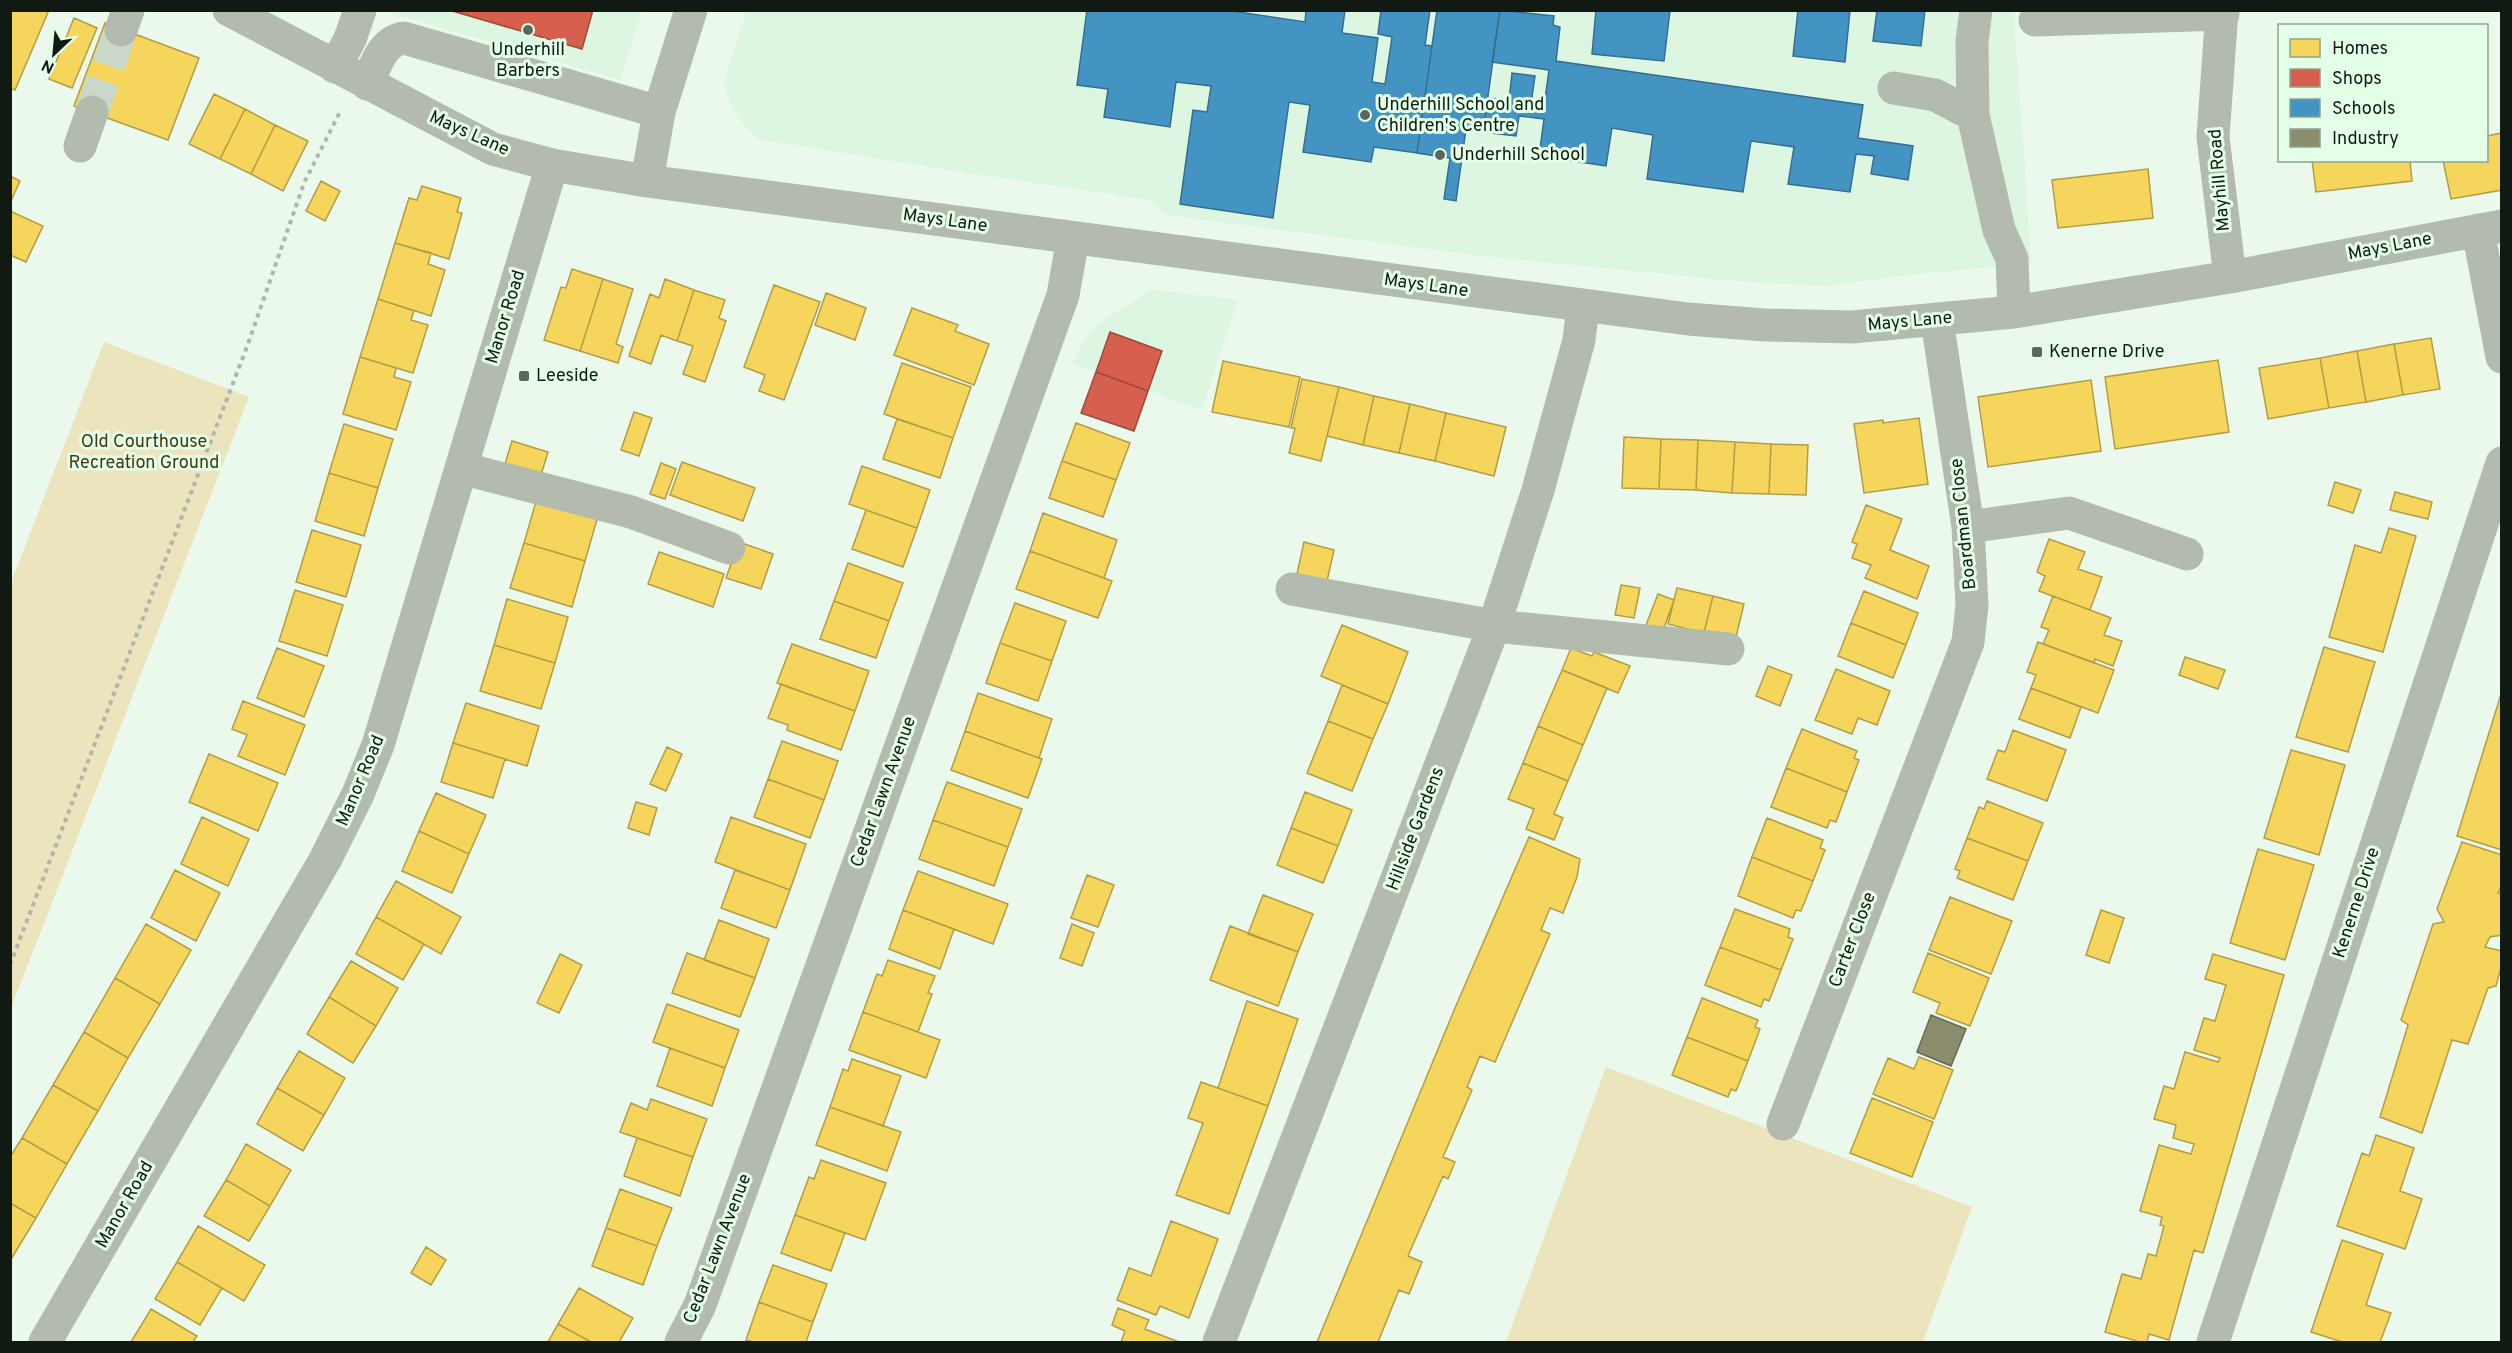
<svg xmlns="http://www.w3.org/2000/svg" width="2512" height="1353" font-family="Overpass,sans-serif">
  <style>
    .built { fill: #ddf6e1 }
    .green { fill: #ebe4bc }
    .homes { fill: #f6d55c; stroke: #b19d46; stroke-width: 1.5 }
    .shops { fill: #d6604d; stroke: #9b4b3b; stroke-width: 1.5 }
    .schools { fill: #4393c3; stroke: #346f8e; stroke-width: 1.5 }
    .industry { fill: #8c8c6e; stroke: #676a52; stroke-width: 1.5 }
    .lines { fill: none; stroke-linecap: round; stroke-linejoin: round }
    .minor-tunnel { stroke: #c9d8cb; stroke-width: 33; stroke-dasharray: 33 16; stroke-linecap: butt }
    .path { stroke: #aeb7ab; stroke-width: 4; stroke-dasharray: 4.5 4.5; stroke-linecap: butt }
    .minor { stroke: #b3bbae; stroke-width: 33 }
    .poi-dot { fill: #5c685e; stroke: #e4ffe8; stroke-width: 2 }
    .labels { text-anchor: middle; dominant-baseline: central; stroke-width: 6; stroke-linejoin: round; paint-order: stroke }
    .poi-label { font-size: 18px; fill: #101a12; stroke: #e4ffe8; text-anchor: start }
    .street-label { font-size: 18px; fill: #101a12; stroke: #e4ffe8 }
    .park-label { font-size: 18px; fill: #443711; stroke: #e4ffe8 }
  </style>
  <rect width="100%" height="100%" fill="#eaf9ec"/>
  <path class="built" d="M383 11H642L620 80Z
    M746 11H2014L2031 263 1891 277 1829 286 1745 282 1490 257 1165 215 1151 200 953 171 758 139 734 114 724 83Z
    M1148 289 1238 300 1202 410 1073 364 1081 346 1094 326 1141 297Z"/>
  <path class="green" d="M104 342 249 397 11 1008V583Z
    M1606 1067 1972 1207 1923 1342H1506Z"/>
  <path class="homes" d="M10 10H49L15 90 10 88Z
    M74 18 97 28 72 88 49 79Z
    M105 23 199 58 168 140 74 106Z
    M214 94 245 109 220 159 189 144Z
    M245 109 275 125 251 174 220 159Z
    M275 125 308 141 283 191 251 174Z
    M2502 133V190L2451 199 2443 160H2486V136Z
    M2312 160H2410L2412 181 2316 192Z
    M2148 169 2153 218 2058 228 2052 180Z
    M10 176 20 181 10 203Z
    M321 181 340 191 325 221 306 211Z
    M422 186 461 198 457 212 462 213 449 259 395 243 409 198 417 200Z
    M10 211 43 226 26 262 10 255Z
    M395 243 431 253 428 264 445 270 431 316 378 299Z
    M572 269 603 279 580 351 544 340 561 287 566 288Z
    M603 279 633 289 616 344 623 347 618 363 580 351Z
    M665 279 694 290 677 341 661 335 651 364 629 356 650 294 659 298Z
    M774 285 820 302 784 400 759 391 765 375 744 367Z
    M694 290 725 300 719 318 726 321 705 382 683 374 693 346 677 341Z
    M826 293 866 308 855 340 815 325Z
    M378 299 414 311 411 320 428 325 413 373 360 357Z
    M912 308 958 325 955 331 989 344 974 385 894 355Z
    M2431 338 2440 389 2403 395 2394 344Z
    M2394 344 2403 395 2366 402 2357 351Z
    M2357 351 2366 402 2329 408 2320 358Z
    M360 357 396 368 394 377 411 382 396 430 343 414Z
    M2320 358 2329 408 2268 419 2259 368Z
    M2218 360 2229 432 2115 449 2105 377Z
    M1223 361 1300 377 1289 427 1212 412Z
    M902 363 971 387 953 438 884 414Z
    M1302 379 1339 387 1321 461 1289 453 1295 428H1291Z
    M2091 380 2101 451 1988 467 1978 397Z
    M1339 387 1374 396 1363 445 1327 436Z
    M1374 396 1410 404 1399 453 1363 445Z
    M1410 404 1446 413 1435 461 1399 453Z
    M634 412 652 418 639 456 621 450Z
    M1446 413 1506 427 1494 476 1435 461Z
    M1919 418 1928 484 1864 493 1854 424 1883 420V423Z
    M897 419 953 438 940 478 883 459Z
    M1076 423 1130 443 1116 480 1062 461Z
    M344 424 393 439 378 488 329 473Z
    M1624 437 1661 439 1659 489 1622 488Z
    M1661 439 1698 440 1696 490 1659 489Z
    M1698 440 1735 442 1732 493 1696 490Z
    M512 441 548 452 541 475 505 464Z
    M1735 442 1771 444 1769 494 1732 493Z
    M1771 444 1808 445 1806 495 1769 494Z
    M1062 461 1116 480 1103 517 1049 498Z
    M682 462 755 488 743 521 670 495Z
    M661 463 676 469 665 499 650 494Z
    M862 466 930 490 917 528 849 504Z
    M329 473 378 488 364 536 315 521Z
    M2335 482 2361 490 2353 513 2328 505Z
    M2395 492 2432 502 2428 519 2390 510Z
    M537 498 598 516 585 561 524 543Z
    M1866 505 1902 519 1890 550 1929 566 1917 599 1865 578 1871 565 1852 558 1857 544 1852 542Z
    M866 510 917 528 903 567 852 549Z
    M1043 513 1117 540 1104 578 1030 551Z
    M2389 528 2416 536 2383 652 2329 637 2355 545 2381 553Z
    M312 530 361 545 346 597 296 582Z
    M2049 539 2085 552 2078 569 2102 577 2090 610 2039 591 2045 576 2037 572Z
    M739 542 773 554 761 589 726 578Z
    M1304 542 1334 550 1327 581 1297 574Z
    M524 543 585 561 572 607 510 588Z
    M1030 551 1112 581 1098 618 1016 589Z
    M659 552 724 574 713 607 648 584Z
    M848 563 903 583 889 621 834 601Z
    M1621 585 1640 588 1634 618 1615 615Z
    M1677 588 1713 596 1704 633 1668 624Z
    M295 590 343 605 327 656 279 641Z
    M1864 591 1918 613 1906 645 1851 623Z
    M1658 594 1674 600 1663 631 1646 625Z
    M1713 596 1744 604 1735 641 1704 633Z
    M2053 596 2111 618 2104 635 2122 641 2113 666 2095 659 2094 663 2043 644 2049 630 2041 627Z
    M507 599 568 617 555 663 494 645Z
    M834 601 889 621 876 658 820 639Z
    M1015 603 1066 621 1052 661 1000 643Z
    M1851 623 1906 645 1893 678 1838 656Z
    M1342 625 1408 652 1388 704 1321 676Z
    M2038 642 2114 670 2098 713 2031 688 2036 675 2027 672Z
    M1000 643 1052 661 1038 701 986 683Z
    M792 644 869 671 855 711 777 683Z
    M494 645 555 663 541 709 480 691Z
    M2324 647 2375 662 2348 752 2296 737Z
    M277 648 324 666 304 717 257 698Z
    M1571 648 1592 656 1594 652 1630 666 1618 693 1562 670Z
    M2185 657 2225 670 2218 689 2179 675Z
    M1768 666 1792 675 1780 706 1756 696Z
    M1836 669 1890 691 1877 725 1858 718 1852 734 1815 720Z
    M1562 670 1607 688 1583 745 1538 726Z
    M781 684 855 711 841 750 787 730 788 725 768 718Z
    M1342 685 1388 704 1373 739 1328 721Z
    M2031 688 2081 707 2070 738 2019 719Z
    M2502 691V850L2457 836Z
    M978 693 1052 719 1039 758 965 731Z
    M243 701 305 725 285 775 238 756 247 735 232 729Z
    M466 703 539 726 527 766 453 743Z
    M1328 721 1373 739 1352 791 1307 773Z
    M1538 726 1583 745 1568 781 1523 763Z
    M1802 729 1857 751 1854 758 1859 760 1847 792 1786 768Z
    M2013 730 2066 750 2047 801 1987 779 1998 750 2005 752Z
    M965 731 1042 759 1028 798 951 770Z
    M782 741 838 761 824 800 768 779Z
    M453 743 505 759 493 798 441 782Z
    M667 747 682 754 666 791 650 784Z
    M2291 750 2345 765 2319 855 2264 838Z
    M209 754 278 783 258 831 189 802Z
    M1523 763 1568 781 1554 814 1563 818 1554 840 1526 829 1534 809 1508 799Z
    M1786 768 1847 792 1836 822 1830 820 1827 828 1771 807Z
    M768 779 824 800 810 838 754 817Z
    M947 782 1022 809 1008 847 933 820Z
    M1305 792 1352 810 1338 846 1291 828Z
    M436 793 486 815 469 854 419 831Z
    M1987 801 2043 823 2028 861 1967 838 1979 807 1984 809Z
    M636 802 657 808 649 835 628 828Z
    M202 817 249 839 228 886 181 864Z
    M731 817 806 844 790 890 715 862Z
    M1767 818 1823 840 1820 848 1825 850 1813 881 1752 857Z
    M933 820 1008 847 994 886 919 859Z
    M1291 828 1338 846 1323 883 1277 865Z
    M419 831 469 854 452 893 402 871Z
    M1529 837 1580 859 1577 877 1563 913 1550 908 1541 930 1550 934 1495 1062 1480 1056 1467 1087 1472 1090 1443 1157 1455 1162 1448 1179 1443 1176 1408 1256 1422 1262 1409 1294 1399 1290 1378 1342H1317L1455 1008Z
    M1967 838 2028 861 2013 900 1957 878 1960 871 1955 869Z
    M2462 842 2502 855V885L2498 893 2502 894V935L2490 937 2485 947 2502 951V964L2496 986 2488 988 2468 1044 2452 1040 2422 1133 2380 1117 2408 1025 2401 1020 2433 924 2444 922 2437 909Z
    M2258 849 2314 865 2285 960 2230 943Z
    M1752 857 1813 881 1801 911 1796 910 1793 918 1738 896Z
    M175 870 220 893 196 941 151 918Z
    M735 870 790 890 776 928 721 908Z
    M918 871 1008 904 993 944 903 910Z
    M1087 875 1114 885 1098 927 1071 918Z
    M396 881 461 917 441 954 376 917Z
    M1263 895 1313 914 1298 952 1248 934Z
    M1950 897 2012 921 1991 974 1929 950Z
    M1735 909 1790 929 1788 937 1793 939 1781 970 1720 947Z
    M903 910 954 929 940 969 889 949Z
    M2101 910 2124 918 2109 963 2086 955Z
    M376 917 424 944 403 980 356 954Z
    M719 920 769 939 755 978 704 960Z
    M146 924 191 950 160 1004 115 978Z
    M1072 924 1094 933 1082 966 1060 958Z
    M1230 926 1298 952 1278 1006 1210 980Z
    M1720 947 1781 970 1769 1001 1764 999 1761 1007 1705 985Z
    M687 953 755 978 740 1017 672 993Z
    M1928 953 1989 978 1970 1026 1936 1013 1940 1003 1913 992Z
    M560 954 582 965 559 1013 537 1003Z
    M2213 954 2284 975 2203 1253 2194 1250 2169 1340 2149 1334 2147 1342H2140L2105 1332 2122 1274 2141 1279 2148 1254 2156 1256 2164 1226 2160 1225 2162 1217 2140 1211 2159 1145 2191 1154 2194 1144 2173 1138 2176 1125 2154 1119 2164 1086 2174 1089 2185 1052 2218 1062 2220 1058 2194 1050 2204 1018 2215 1021 2226 985 2205 979Z
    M888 960 935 976 928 993 932 994 918 1032 863 1012 877 974 882 976Z
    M351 961 398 988 376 1026 329 997Z
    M115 978 160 1004 128 1058 84 1032Z
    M329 997 376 1026 353 1063 307 1034Z
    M1702 998 1758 1020 1755 1027 1760 1029 1748 1061 1687 1037Z
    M1247 1001 1298 1019 1268 1106 1218 1088Z
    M667 1004 739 1030 725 1068 653 1042Z
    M863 1012 940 1040 926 1078 849 1050Z
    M84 1032 128 1058 98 1111 53 1085Z
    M1687 1037 1748 1061 1736 1091 1731 1089 1728 1097 1672 1075Z
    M670 1048 725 1068 712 1106 657 1086Z
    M299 1051 345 1078 324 1115 277 1088Z
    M1919 1057 1953 1070 1934 1119 1873 1094 1888 1058 1914 1069Z
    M852 1059 901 1076 883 1126 830 1107 843 1069 848 1071Z
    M1201 1082 1268 1106 1229 1214 1176 1195 1203 1123 1188 1118Z
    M53 1085 98 1111 67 1164 22 1138Z
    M277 1088 324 1115 303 1151 257 1124Z
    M1872 1098 1933 1122 1912 1177 1850 1153Z
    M651 1099 707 1119 693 1157 620 1132 631 1103 647 1110Z
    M830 1107 901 1132 887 1171 816 1145Z
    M2376 1135 2414 1148 2400 1191 2422 1199 2405 1249 2337 1226 2362 1153 2369 1156Z
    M22 1138 67 1164 36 1218 10 1203V1157Z
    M637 1138 693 1157 680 1196 624 1176Z
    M246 1144 291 1170 270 1206 226 1180Z
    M821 1160 886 1183 865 1240 795 1215 809 1177 814 1179Z
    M226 1180 270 1206 249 1241 204 1216Z
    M620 1189 672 1208 657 1246 606 1228Z
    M10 1203 36 1218 10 1261Z
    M795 1215 845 1233 831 1271 781 1253Z
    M1171 1221 1218 1239 1189 1318 1160 1306 1156 1315 1117 1300 1129 1268 1151 1276Z
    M198 1226 265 1265 244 1301 177 1262Z
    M606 1228 657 1246 643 1285 592 1266Z
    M2342 1240 2383 1254 2366 1305 2391 1313 2380 1342H2342L2311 1332Z
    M426 1247 446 1260 431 1285 411 1273Z
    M177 1262 222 1288 200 1325 155 1299Z
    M773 1265 827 1284 813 1322 759 1302Z
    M579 1288 633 1318 619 1342H591L558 1324Z
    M759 1302 813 1322 806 1342H753L746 1340Z
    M1118 1308 1149 1320 1145 1329 1179 1342H1121L1125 1331 1112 1325Z
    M151 1309 197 1336 193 1342H131Z
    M558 1324 591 1342H548Z"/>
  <path class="shops" d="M449 10H593L582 49Z
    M1110 332 1162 351 1148 391 1096 372Z
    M1096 372 1148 391 1134 431 1081 413Z"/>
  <path class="schools" d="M1087 10H1225L1305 22 1306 10H1345L1342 33 1378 38 1372 82 1385 84 1392 37 1378 34 1381 10H1430L1425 45 1432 46 1417 153 1374 147 1371 162 1303 152 1310 105 1289 102 1273 218 1180 204 1193 110 1207 112 1211 86 1176 82 1170 127 1104 117 1108 89 1077 85Z
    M1437 10H1500L1483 132 1466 129 1456 201 1444 199 1450 158 1417 153Z
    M1500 10 1554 16 1553 25 1560 27 1556 61 1863 105 1858 138 1913 146 1908 180 1871 174 1874 156 1856 154 1850 192 1788 184 1794 147 1751 141 1743 192 1647 179 1653 135 1612 128 1606 166 1539 156 1544 119 1519 116 1516 136 1483 132 1488 98 1509 100 1512 73 1535 76 1531 104 1544 107 1549 70 1492 62Z
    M1596 10H1670L1664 61 1592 54Z
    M1798 10H1850L1845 62 1793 56Z
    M1877 10H1925L1921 46 1873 41Z"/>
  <path class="industry" d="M1931 1015 1966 1029 1951 1066 1917 1052Z"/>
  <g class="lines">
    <path class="minor-tunnel" d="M92 112 121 30"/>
    <path class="path" d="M10 965 248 344 304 183 341 110"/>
    <path class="minor" d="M229 10 493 149 552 165 647 181 1688 319 1765 325 1852 327 2014 312 2230 277 2502 226
      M1976 10 1972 41 1973 115 1999 230 2012 259 2014 312
      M2222 10 2213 137 2230 277
      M2035 20 2223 14
      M121 30 128 10
      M335 67 350 39 360 10
      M367 84C376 65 382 41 404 38L659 112
      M1894 88 1935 95 1973 115
      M80 146 92 112
      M647 181 659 112 691 10
      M2478 230 2502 357
      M461 468 631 512 729 548
      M1968 527 2069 513 2187 554
      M1292 589 1494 626 1728 649
      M1783 1124 1968 642 1972 605 1968 527 1937 320
      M45 1342 325 860 358 794 378 745 552 165
      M681 1342 700 1305 1063 295 1073 238
      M1219 1342 1494 626 1538 490 1579 340 1583 307
      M2213 1342 2502 463"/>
  </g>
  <g class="poi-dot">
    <circle cx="528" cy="30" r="6"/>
    <circle cx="1365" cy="115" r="6"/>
    <circle cx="1440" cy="155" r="6"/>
    <rect x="2031" y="346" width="12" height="12" rx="3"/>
    <rect x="518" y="370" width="12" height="12" rx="3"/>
  </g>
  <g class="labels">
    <g class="poi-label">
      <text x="528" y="50" text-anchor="middle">Underhill<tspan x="528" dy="21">Barbers</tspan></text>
      <text x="1377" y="105">Underhill School and<tspan x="1377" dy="21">Children's Centre</tspan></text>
      <text x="1452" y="155">Underhill School</text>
      <text x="2049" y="352">Kenerne Drive</text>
      <text x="536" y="376">Leeside</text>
    </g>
    <g class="street-label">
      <text transform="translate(469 134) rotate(24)">Mays Lane</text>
      <text transform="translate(2220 180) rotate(-95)">Mayhill Road</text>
      <text transform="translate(945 221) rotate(8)">Mays Lane</text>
      <text transform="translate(2390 247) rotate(-11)">Mays Lane</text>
      <text transform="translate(1426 286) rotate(8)">Mays Lane</text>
      <text transform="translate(506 317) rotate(-73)">Manor Road</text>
      <text transform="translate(1910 322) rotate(-5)">Mays Lane</text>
      <text transform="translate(1964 524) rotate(-96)">Boardman Close</text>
      <text transform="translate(361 781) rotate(-67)">Manor Road</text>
      <text transform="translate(884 792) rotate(-70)">Cedar Lawn Avenue</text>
      <text transform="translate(1416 829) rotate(-69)">Hillside Gardens</text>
      <text transform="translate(2357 903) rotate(-72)">Kenerne Drive</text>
      <text transform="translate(1853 940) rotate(-69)">Carter Close</text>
      <text transform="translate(125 1205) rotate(-60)">Manor Road</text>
      <text transform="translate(718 1249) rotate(-69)">Cedar Lawn Avenue</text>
    </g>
    <g class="park-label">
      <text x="144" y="442">Old Courthouse<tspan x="144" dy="21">Recreation Ground</tspan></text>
    </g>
  </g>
  <rect width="2512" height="1353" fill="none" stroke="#101a12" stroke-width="24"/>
  <rect x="2278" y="24" width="210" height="138" fill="#e4ffe8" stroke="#8fa392" stroke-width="1.5"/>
  <rect x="2290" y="39" width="30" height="18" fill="#f6d55c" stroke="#8fa392" stroke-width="1.5"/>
  <text x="2332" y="54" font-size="18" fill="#101a12">Homes</text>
  <rect x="2290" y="69" width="30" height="18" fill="#d6604d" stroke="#8fa392" stroke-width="1.5"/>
  <text x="2332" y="84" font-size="18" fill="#101a12">Shops</text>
  <rect x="2290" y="99" width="30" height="18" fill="#4393c3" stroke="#8fa392" stroke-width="1.5"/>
  <text x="2332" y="114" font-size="18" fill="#101a12">Schools</text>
  <rect x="2290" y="129" width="30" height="18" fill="#8c8c6e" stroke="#8fa392" stroke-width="1.5"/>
  <text x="2332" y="144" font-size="18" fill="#101a12">Industry</text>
  <g transform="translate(54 54) rotate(206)" stroke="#e4ffe8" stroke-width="4.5" paint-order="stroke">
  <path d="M0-4.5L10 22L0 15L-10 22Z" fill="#101a12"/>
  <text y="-9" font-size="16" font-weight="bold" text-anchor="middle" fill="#101a12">N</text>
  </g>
</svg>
